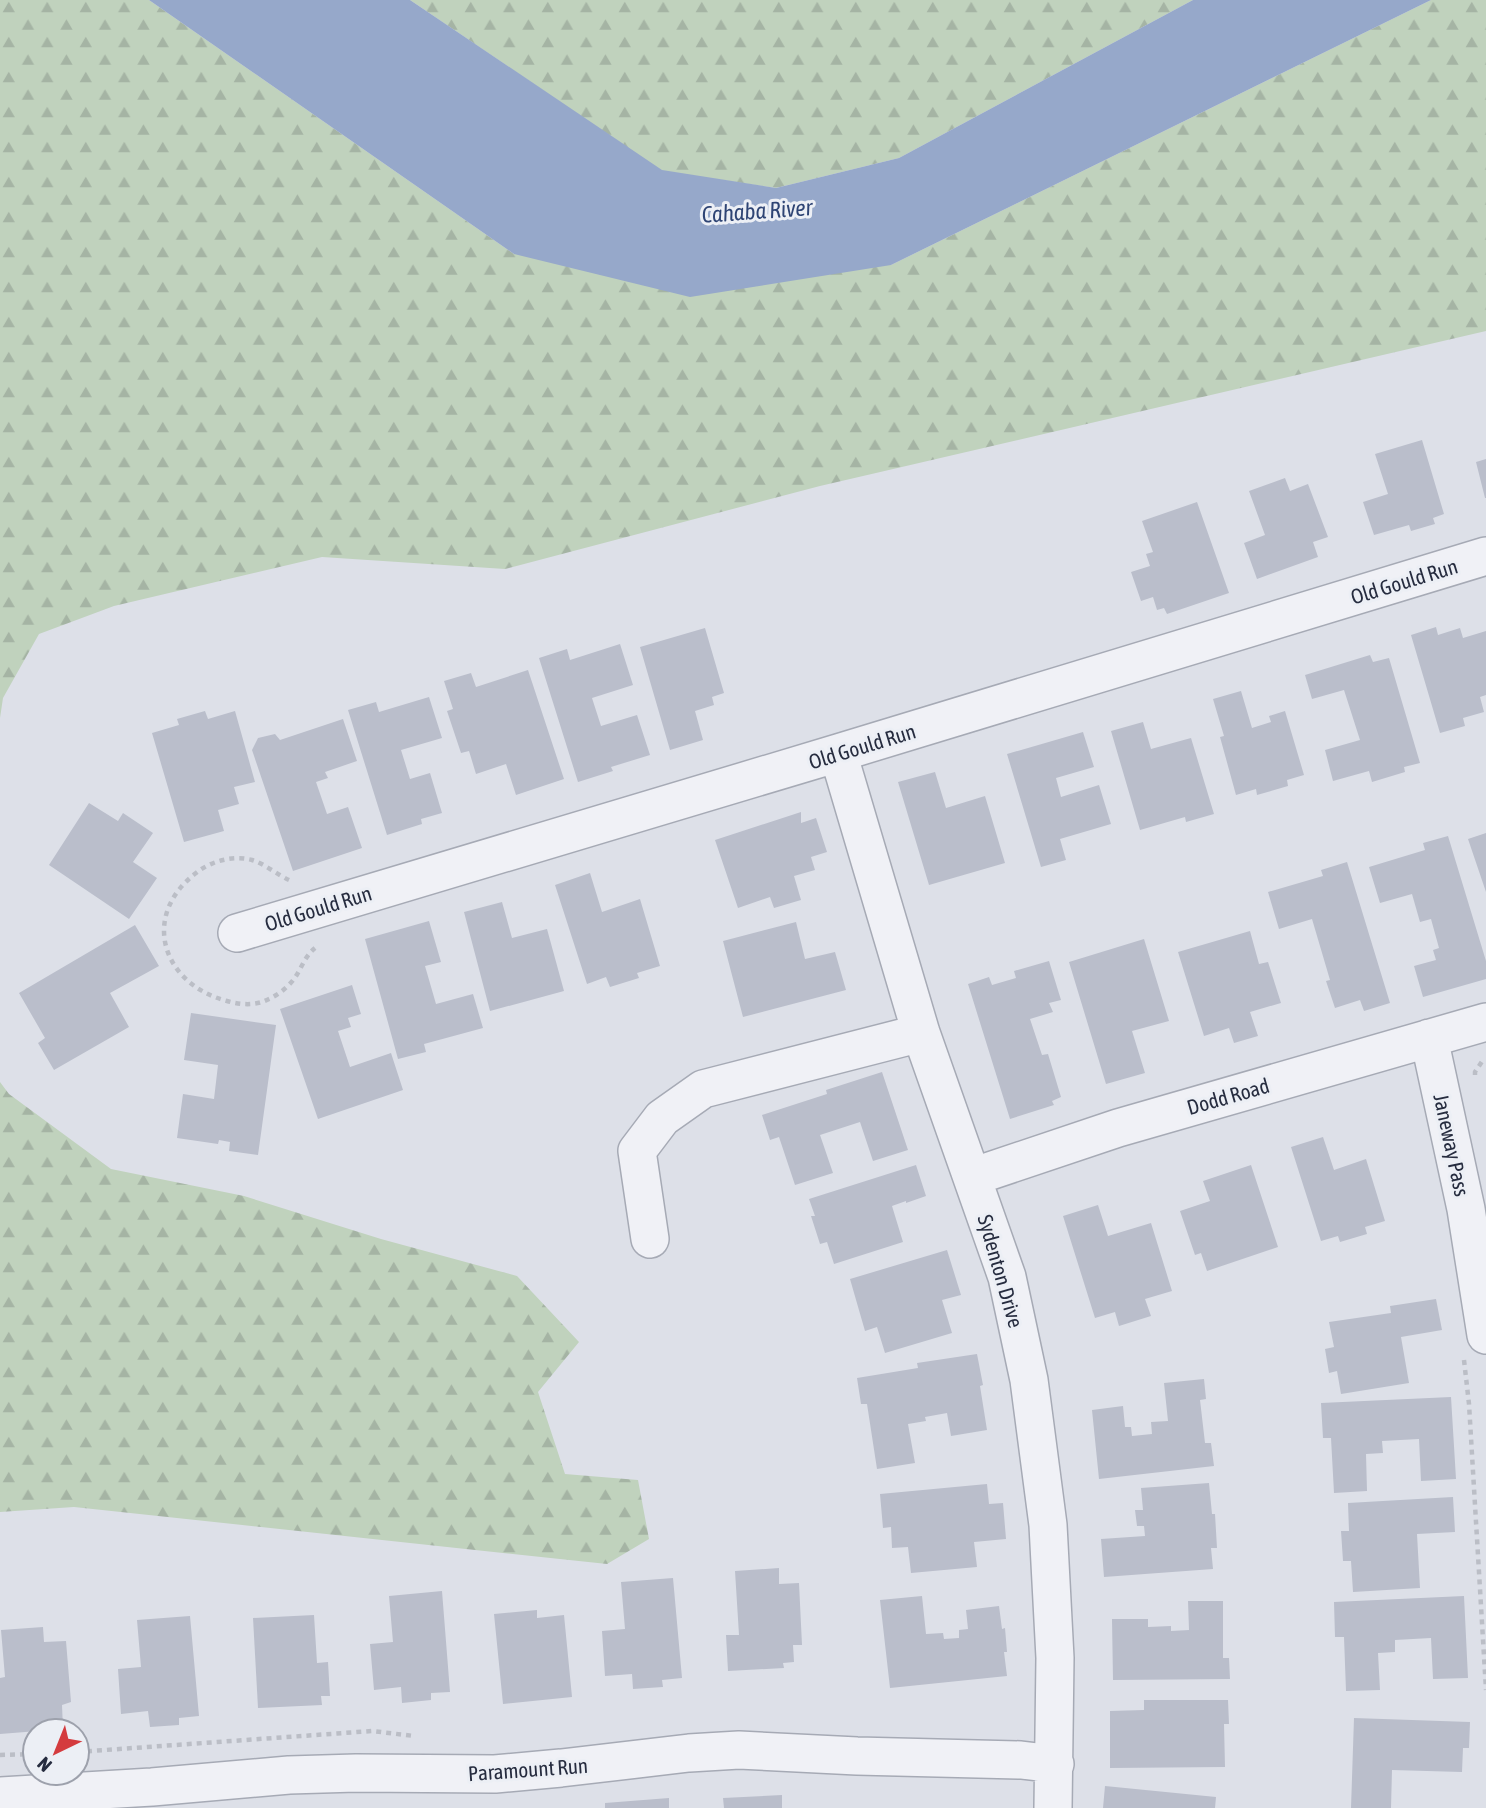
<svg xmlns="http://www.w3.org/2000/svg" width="1486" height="1808" font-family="'Asap Condensed',sans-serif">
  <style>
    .forest { fill: url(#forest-firs) }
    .water { fill: #96a8ca }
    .building { fill: #babecb }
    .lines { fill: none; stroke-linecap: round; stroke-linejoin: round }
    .minor-casing { stroke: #a6aab5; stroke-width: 40 }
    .path { stroke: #bbbec6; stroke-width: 4.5; stroke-dasharray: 5 5; stroke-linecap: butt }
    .minor { stroke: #f0f1f6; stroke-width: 37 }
    .labels { text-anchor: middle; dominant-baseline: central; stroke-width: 6; stroke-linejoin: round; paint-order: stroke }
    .street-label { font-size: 21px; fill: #262c3f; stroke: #eceff5 }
    .water-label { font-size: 23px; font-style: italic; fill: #2e4474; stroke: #eceff5 }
  </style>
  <defs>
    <pattern id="forest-firs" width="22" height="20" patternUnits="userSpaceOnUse" patternTransform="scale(1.75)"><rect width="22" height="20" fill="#c0d2bd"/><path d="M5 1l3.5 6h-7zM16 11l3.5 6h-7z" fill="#a5b4a4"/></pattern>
  </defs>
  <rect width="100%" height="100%" fill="#dde0e8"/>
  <path class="forest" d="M0 0H149L514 254 891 265 1431 0H1486V331L820 486 505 569 322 557 114 606 39 634 3 698 0 718Z
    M410 0H1193L899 158 776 188 662 171Z
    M0 1082 9 1094 111 1169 244 1196 381 1239 517 1276 579 1342 538 1392 565 1474 638 1480 649 1539 607 1564 74 1507 0 1512Z"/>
  <path class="water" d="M149 0H410L662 170 776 188 899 158 1193 0H1431L891 265 690 297 514 254Z"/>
  <path class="building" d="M1422 440 1444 514 1433 518 1435 524 1411 531 1409 525 1374 535 1363 502 1388 494 1375 454Z
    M1486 459V498H1485L1476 462Z
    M1285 478 1290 491 1308 484 1328 537 1313 542 1318 557 1257 579 1244 543 1265 535 1249 491Z
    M1197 502 1229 593 1167 614 1164 608 1157 610 1153 597 1141 601 1131 572 1150 566 1146 554 1153 552 1142 521Z
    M1436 627 1438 635 1460 628 1463 638 1486 631V695L1480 697 1484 712 1463 718 1465 726 1440 733 1411 635Z
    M705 628 724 693 712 697 714 705 695 711 703 740 670 750 640 647Z
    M620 644 633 685 592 698 601 726 637 715 650 755 611 767 613 771 578 782 539 658 567 649 570 660Z
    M1370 655 1373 662 1389 658 1420 763 1404 767 1405 772 1372 782 1369 771 1333 781 1325 750 1360 740 1344 690 1312 699 1305 675Z
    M528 670 564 779 516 795 506 764 476 774 469 751 461 753 447 711 453 709 444 681 471 673 476 687Z
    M1241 691 1252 728 1271 722 1269 716 1285 711 1304 775 1287 780 1288 786 1257 795 1256 789 1236 795 1220 737 1224 736 1213 699Z
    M429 697 442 738 401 750 410 779 430 773 442 813 421 819 422 824 387 835 348 710 376 702 379 712Z
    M205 711 208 719 235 711 255 782 234 787 239 804 218 810 224 831 184 842 152 733 179 725 177 719Z
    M343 719 357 761 325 772 328 778 316 782 327 814 348 807 362 848 293 871 252 750 258 738 275 734 280 740Z
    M1143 722 1151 749 1191 738 1214 814 1186 822 1185 817 1140 830 1111 731Z
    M1083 732 1094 767 1056 778 1061 797 1099 785 1111 824 1060 839 1066 860 1041 867 1007 754Z
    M935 772 946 808 985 796 1005 863 929 885 898 782Z
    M89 803 118 821 123 813 153 833 133 862 157 878 129 919 49 865Z
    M801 812V823L816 818 827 852 811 857 815 870 794 876 801 900 774 908 770 897 738 908 715 840Z
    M1486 833V892L1468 839Z
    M1448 836 1486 961V979L1423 997 1414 966 1436 960 1433 950 1439 948 1431 919 1420 922 1412 894 1380 903 1369 867 1425 850 1423 843Z
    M1347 862 1390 1003 1364 1011 1360 1000 1335 1008 1326 981 1330 980 1312 919 1279 929 1268 892 1323 876 1321 870Z
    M590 873 602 912 640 899 660 966 637 973 639 978 610 987 606 977 587 984 555 885Z
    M502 902 512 938 547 929 564 991 490 1011 464 912Z
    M429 921 441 962 425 966 436 1004 473 994 483 1028 424 1044 426 1052 398 1059 365 939Z
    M796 922 805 959 835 952 846 990 743 1017 723 941Z
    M135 925 159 966 110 993 129 1027 54 1070 38 1043 45 1038 19 993Z
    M1250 931 1259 964 1268 962 1281 1003 1250 1012 1258 1036 1234 1043 1229 1028 1204 1036 1178 952Z
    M1144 939 1169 1021 1132 1031 1145 1073 1106 1084 1069 962Z
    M1049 961 1061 1000 1049 1003 1053 1012 1030 1019 1042 1055 1048 1054 1061 1097 1052 1101 1054 1105 1010 1119 968 984 989 977 992 985 1016 978 1014 971Z
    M352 985 361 1014 348 1018 351 1027 338 1031 350 1067 391 1053 403 1090 318 1119 280 1009Z
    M191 1013 276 1025 258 1155 229 1151 230 1142 219 1140 218 1144 177 1138 183 1094 214 1099 218 1065 184 1060Z
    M882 1072 908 1150 873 1161 860 1122 820 1135 833 1173 795 1185 779 1137 770 1140 762 1115 827 1094 826 1090Z
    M1323 1137 1334 1170 1366 1159 1385 1221 1365 1227 1367 1234 1340 1242 1338 1236 1321 1241 1291 1147Z
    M916 1165 926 1196 906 1203V1201L892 1206 903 1242 834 1264 827 1242 820 1244 811 1216H815L809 1199Z
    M1251 1165 1278 1247 1207 1271 1201 1253 1195 1255 1180 1211 1210 1201 1203 1181Z
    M1098 1205 1108 1236 1151 1223 1172 1291 1145 1299 1151 1316 1119 1326 1115 1312 1095 1318 1063 1216Z
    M947 1250 961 1295 942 1300 952 1333 885 1353 877 1327 865 1331 850 1279Z
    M1436 1299 1442 1330 1401 1337 1409 1383 1341 1394 1337 1371 1329 1373 1325 1349 1334 1347 1329 1322 1391 1313 1390 1306Z
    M977 1354 983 1385 980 1386 987 1430 951 1436 947 1413 925 1417 926 1421 908 1424 915 1463 877 1469 867 1404H861L857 1378 918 1368 917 1363Z
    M1204 1379 1206 1399 1200 1400 1205 1443H1211L1214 1466 1099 1479 1092 1410 1123 1406 1125 1427H1131L1132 1436 1152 1434 1151 1422 1168 1421 1164 1383Z
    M1451 1397 1456 1479 1421 1481 1419 1439 1382 1441 1383 1453 1366 1454 1367 1491 1334 1493 1331 1438H1323L1321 1403Z
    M1209 1483 1212 1514H1215L1217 1548H1211L1213 1569 1104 1577 1101 1539 1145 1536 1144 1526H1137L1135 1510H1143L1141 1488Z
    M987 1484 989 1504 1003 1503 1006 1539 974 1542 977 1567 911 1573 908 1547 892 1548 891 1527 883 1528 880 1494Z
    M1453 1497 1455 1532 1417 1534 1420 1588 1353 1592 1351 1561H1343L1341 1531H1349L1348 1503Z
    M779 1568V1584L799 1583 802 1645H793L794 1662 783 1663 784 1668 728 1671 726 1635H739L735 1571Z
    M673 1578 682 1678 662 1680 663 1687 633 1689 632 1674 605 1676 602 1631 625 1629 621 1582Z
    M442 1591 450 1692 431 1693V1700L402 1703 401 1687 374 1690 370 1644 393 1642 389 1596Z
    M922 1596 926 1634 943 1633 944 1639 959 1638V1630L968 1629 966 1610 999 1606 1002 1629 1005 1628 1007 1652H1004L1007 1676 890 1688 880 1600Z
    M1464 1596 1468 1678 1433 1679 1431 1638 1395 1640V1652L1378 1653 1380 1690 1346 1691 1344 1637H1335L1334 1602Z
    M1188 1601H1223V1658H1229L1230 1679 1113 1680 1112 1619H1148V1627L1171 1626V1631L1189 1630Z
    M537 1610V1618L564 1615 572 1697 503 1704 494 1614Z
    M314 1615 317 1663 328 1662 330 1696H321L322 1705 258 1708 253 1618Z
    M190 1616 199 1716 179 1718V1725L150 1727 148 1711 121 1714 118 1669 141 1667 137 1620Z
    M43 1627 44 1642 66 1641 71 1702 62 1705 63 1729 0 1734V1678L5 1677 1 1630Z
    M1144 1700H1228L1229 1724H1224L1225 1767 1110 1768V1711L1144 1710Z
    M1354 1718 1470 1722 1469 1748H1463L1462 1772 1392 1770 1391 1808H1351Z
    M1105 1786 1216 1797 1215 1808H1103Z
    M782 1795V1808H724L723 1798Z
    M669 1798V1808H605V1803Z"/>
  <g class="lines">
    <defs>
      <path id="minor" d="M838 753 921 1033 1007 1277 1029 1380 1048 1525 1055 1658 1053 1808
        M237 933 838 753 1486 556
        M1429 1038 1466 1209 1486 1335
        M972 1177 1118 1128 1486 1022
        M650 1239 637 1151 662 1118 703 1089 921 1033
        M0 1796 152 1787 289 1775 356 1773 495 1774 561 1768 689 1753 739 1750 857 1756 1021 1760 1055 1764"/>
    </defs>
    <use href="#minor" class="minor-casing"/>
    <path class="path" d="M289 880C278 875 263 863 252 860 233 855 211 861 196 873 140 916 162 984 227 1001 241 1005 256 1006 269 999 278 995 288 987 294 979 302 968 304 957 315 948
      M1475 1075V1072L1483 1060
      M1464 1360 1469 1404 1486 1690
      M77 1752 372 1731 414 1736
      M0 1755 35 1754"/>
    <use href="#minor" class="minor"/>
  </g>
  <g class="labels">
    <g class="street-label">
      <text transform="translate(1404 581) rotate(-17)">Old Gould Run</text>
      <text transform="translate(862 746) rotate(-17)">Old Gould Run</text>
      <text transform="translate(318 908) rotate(-17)">Old Gould Run</text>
      <text transform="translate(1228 1096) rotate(-16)">Dodd Road</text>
      <text transform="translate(1452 1145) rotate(78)">Janeway Pass</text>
      <text transform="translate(1001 1271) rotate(74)">Sydenton Drive</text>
      <text transform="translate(528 1769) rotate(-4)">Paramount Run</text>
    </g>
    <g class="water-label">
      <text transform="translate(757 211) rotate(-4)">Cahaba River</text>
    </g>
  </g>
  <g transform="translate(56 1752) rotate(223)"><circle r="33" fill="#eceff5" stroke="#9da1ac" stroke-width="2"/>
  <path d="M0-5L12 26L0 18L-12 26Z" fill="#d43b3e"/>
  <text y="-10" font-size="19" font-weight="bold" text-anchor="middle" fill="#262c3f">N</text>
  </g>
</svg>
